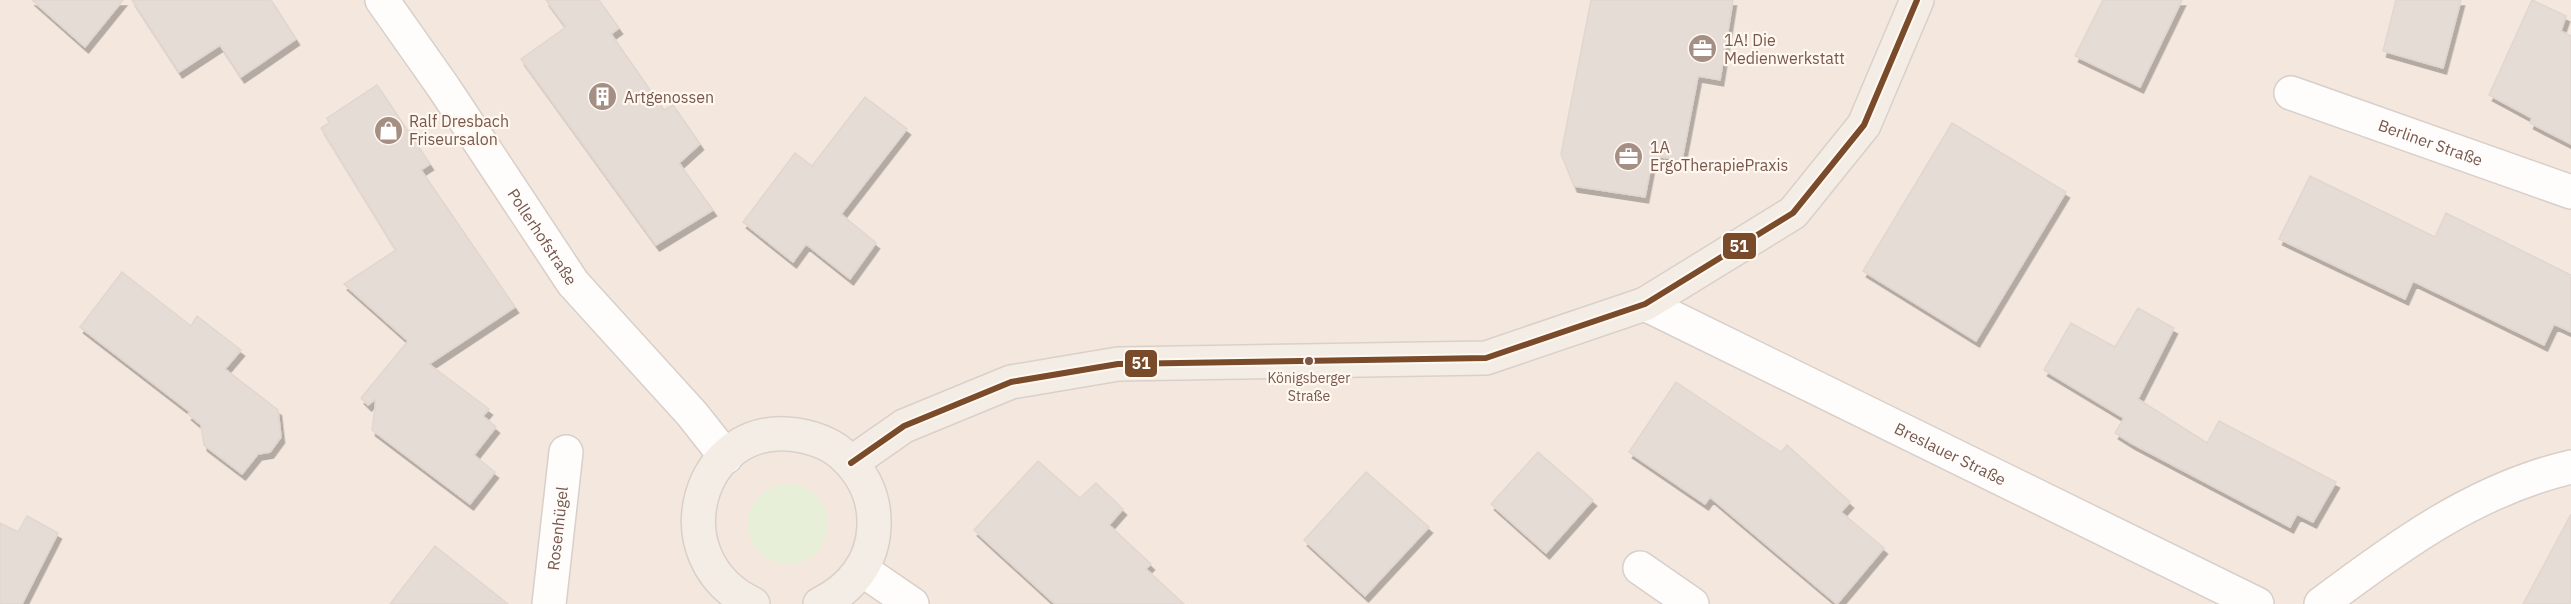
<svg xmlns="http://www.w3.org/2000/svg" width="2571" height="604" font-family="'IBM Plex Sans',sans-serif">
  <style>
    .residential { fill: #f4e8de }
    .green { fill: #e7efd8 }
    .building { fill: #e5dcd5; stroke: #e2d6d0; stroke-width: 1.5; filter: url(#shadow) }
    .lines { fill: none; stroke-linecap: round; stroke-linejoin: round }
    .minor-casing { stroke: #d8cfca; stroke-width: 36 }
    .major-casing { stroke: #dad0ca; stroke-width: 36 }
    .minor { stroke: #fefdfc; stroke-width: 33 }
    .major { stroke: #f3ede6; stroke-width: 33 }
    .bus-1-casing { stroke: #fff8f1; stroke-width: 10 }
    .bus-1 { stroke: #7a4b2a; stroke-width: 6 }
    .bus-dot { fill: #79574b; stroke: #fff8f1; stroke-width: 2 }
    .labels { text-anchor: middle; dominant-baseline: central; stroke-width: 4.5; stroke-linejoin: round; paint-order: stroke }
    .bus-label { font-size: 14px; fill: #79574b; stroke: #fff8f1 }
    .poi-label { font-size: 16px; fill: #79574b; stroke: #fff8f1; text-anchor: start }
    .street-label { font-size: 16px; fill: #79574b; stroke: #fff8f1 }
    .line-badge { stroke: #fff8f1; stroke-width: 2 }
    .badge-label { font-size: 16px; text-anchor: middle; font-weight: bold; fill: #fff }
  </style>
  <defs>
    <filter id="shadow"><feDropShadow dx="3.5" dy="6" stdDeviation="0" flood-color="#0004"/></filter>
  </defs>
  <rect width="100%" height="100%" fill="#f8f3ee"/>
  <path class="residential" d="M0 0H2571V604H0Z"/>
  <path class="green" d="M748 524a40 40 0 1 1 80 0a40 40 0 1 1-80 0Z"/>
  <path class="building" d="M32 0H123L85 47Z
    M132 0H271L296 39 241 77 220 45 179 72Z
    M546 0H599L619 28 611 34 664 110 673 105 700 144 679 163 713 210 656 245 521 59 566 27Z
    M1591 0H1733L1720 80 1698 76 1682 160 1653 156 1645 197 1574 186 1561 154Z
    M2103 0H2182L2140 87 2075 56Z
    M2396 0H2461L2443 68 2383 51Z
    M2532 0 2566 16 2561 31 2571 36V144L2530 123 2532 118 2489 95Z
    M377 85 430 164 421 170 515 307 429 364 489 409 483 416 496 427 474 455 495 472 470 504 372 430 376 399 368 405 361 398 408 341 344 284 396 250 321 128 329 123 327 118Z
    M865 97 907 129 841 214 876 243 850 279 806 244 793 262 743 222 795 153 812 166Z
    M1952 123 2066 192 1976 341 1863 271Z
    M2310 176 2435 237 2446 213 2571 275V332L2554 324 2544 345 2413 281 2405 299 2279 239Z
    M122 272 191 326 197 316 241 350 225 369 278 410 281 437 270 452 258 454 242 474 204 445 201 425 188 414 190 412 80 327Z
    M2138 308 2174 328 2138 399 2207 443 2219 421 2336 482 2313 522 2297 514 2290 527 2131 443 2115 433 2124 418 2044 370 2071 323 2115 347Z
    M1676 382 1781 452 1787 445 1850 502 1841 512 1884 548 1837 604 1710 497 1705 504 1629 452Z
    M1538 452 1593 500 1546 553 1491 504Z
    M1038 461 1080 498 1096 483 1123 509 1109 525 1151 564 1146 569 1184 604H1055L974 530Z
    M1366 472 1429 527 1365 596 1304 540Z
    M2571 514V604H2523Z
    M27 516 58 533 22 604H0V523L18 532Z
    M435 546 508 604H390Z"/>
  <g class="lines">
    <defs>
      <g id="minor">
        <path id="s1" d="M382 0 444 88 573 283 692 414 726 457"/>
        <path id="s2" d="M2291 93 2571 192"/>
        <path id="s3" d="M1645 304 2257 604"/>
        <path d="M1640 568 1692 604"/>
        <path d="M861 569 912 604"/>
        <path id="s4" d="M549 604 566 452"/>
        <path d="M2321 604C2398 546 2476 489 2571 467"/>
      </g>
      <path id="major" d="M851 463 904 426 1011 382 1118 364 1486 358 1645 304 1793 213 1864 125 1917 0
        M753 604C657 558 698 419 797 435 815 438 832 444 845 457 865 476 875 499 874 526 873 562 851 589 820 604"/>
    </defs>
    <use href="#minor" class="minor-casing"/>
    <use href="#major" class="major-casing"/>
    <use href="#minor" class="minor"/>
    <use href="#major" class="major"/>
    <defs>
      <path id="bus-1" d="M851 463 904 426 1011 382 1118 364 1486 358 1645 304 1793 213 1864 125 1917 0"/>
    </defs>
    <use href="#bus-1" class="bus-1-casing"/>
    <use href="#bus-1" class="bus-1"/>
  </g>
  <defs>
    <symbol id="office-disc" viewBox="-11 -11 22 22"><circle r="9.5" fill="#a58e84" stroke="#fff8f1"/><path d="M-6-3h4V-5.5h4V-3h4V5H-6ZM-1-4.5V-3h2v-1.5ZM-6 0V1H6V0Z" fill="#fff"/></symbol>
    <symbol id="building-disc" viewBox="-11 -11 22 22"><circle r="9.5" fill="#a58e84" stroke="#fff8f1"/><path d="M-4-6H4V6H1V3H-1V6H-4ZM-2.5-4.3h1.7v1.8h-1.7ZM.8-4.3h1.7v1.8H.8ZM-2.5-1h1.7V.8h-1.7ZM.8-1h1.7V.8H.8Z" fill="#fff"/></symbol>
    <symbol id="shop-disc" viewBox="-11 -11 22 22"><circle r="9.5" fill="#a58e84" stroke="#fff8f1"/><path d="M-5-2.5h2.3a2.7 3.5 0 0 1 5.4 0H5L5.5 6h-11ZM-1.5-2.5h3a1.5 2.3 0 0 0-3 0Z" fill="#fff"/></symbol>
  </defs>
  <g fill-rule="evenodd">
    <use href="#office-disc" x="1686" y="32" width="33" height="33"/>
    <use href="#building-disc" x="586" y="80" width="33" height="33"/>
    <use href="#shop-disc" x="372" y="114" width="33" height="33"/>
    <use href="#office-disc" x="1612" y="140" width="33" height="33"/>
  </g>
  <circle class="bus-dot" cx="1309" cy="361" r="5"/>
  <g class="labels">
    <g class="bus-label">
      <text x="1309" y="378">Königsberger<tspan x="1309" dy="18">Straße</tspan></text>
    </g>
    <g class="poi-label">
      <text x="1724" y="40">1A! Die<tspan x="1724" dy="18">Medienwerkstatt</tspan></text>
      <text x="624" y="97">Artgenossen</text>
      <text x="409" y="121">Ralf Dresbach<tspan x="409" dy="18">Friseursalon</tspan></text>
      <text x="1650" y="147">1A<tspan x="1650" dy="18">ErgoTherapiePraxis</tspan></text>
    </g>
    <g class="street-label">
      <text stroke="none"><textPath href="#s2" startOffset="148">Berliner Straße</textPath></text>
      <text stroke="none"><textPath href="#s1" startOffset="286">Pollerhofstraße</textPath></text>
      <text stroke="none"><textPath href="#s3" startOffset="340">Breslauer Straße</textPath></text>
      <text stroke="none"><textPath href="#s4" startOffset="76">Rosenhügel</textPath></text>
    </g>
  </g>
  <g class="line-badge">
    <rect x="1722" y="232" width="35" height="28" rx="6" fill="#7a4b2a"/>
    <rect x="1124" y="349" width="34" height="29" rx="6" fill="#7a4b2a"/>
  </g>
  <g class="badge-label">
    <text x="1739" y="252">51</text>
    <text x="1141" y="369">51</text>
  </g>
</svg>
